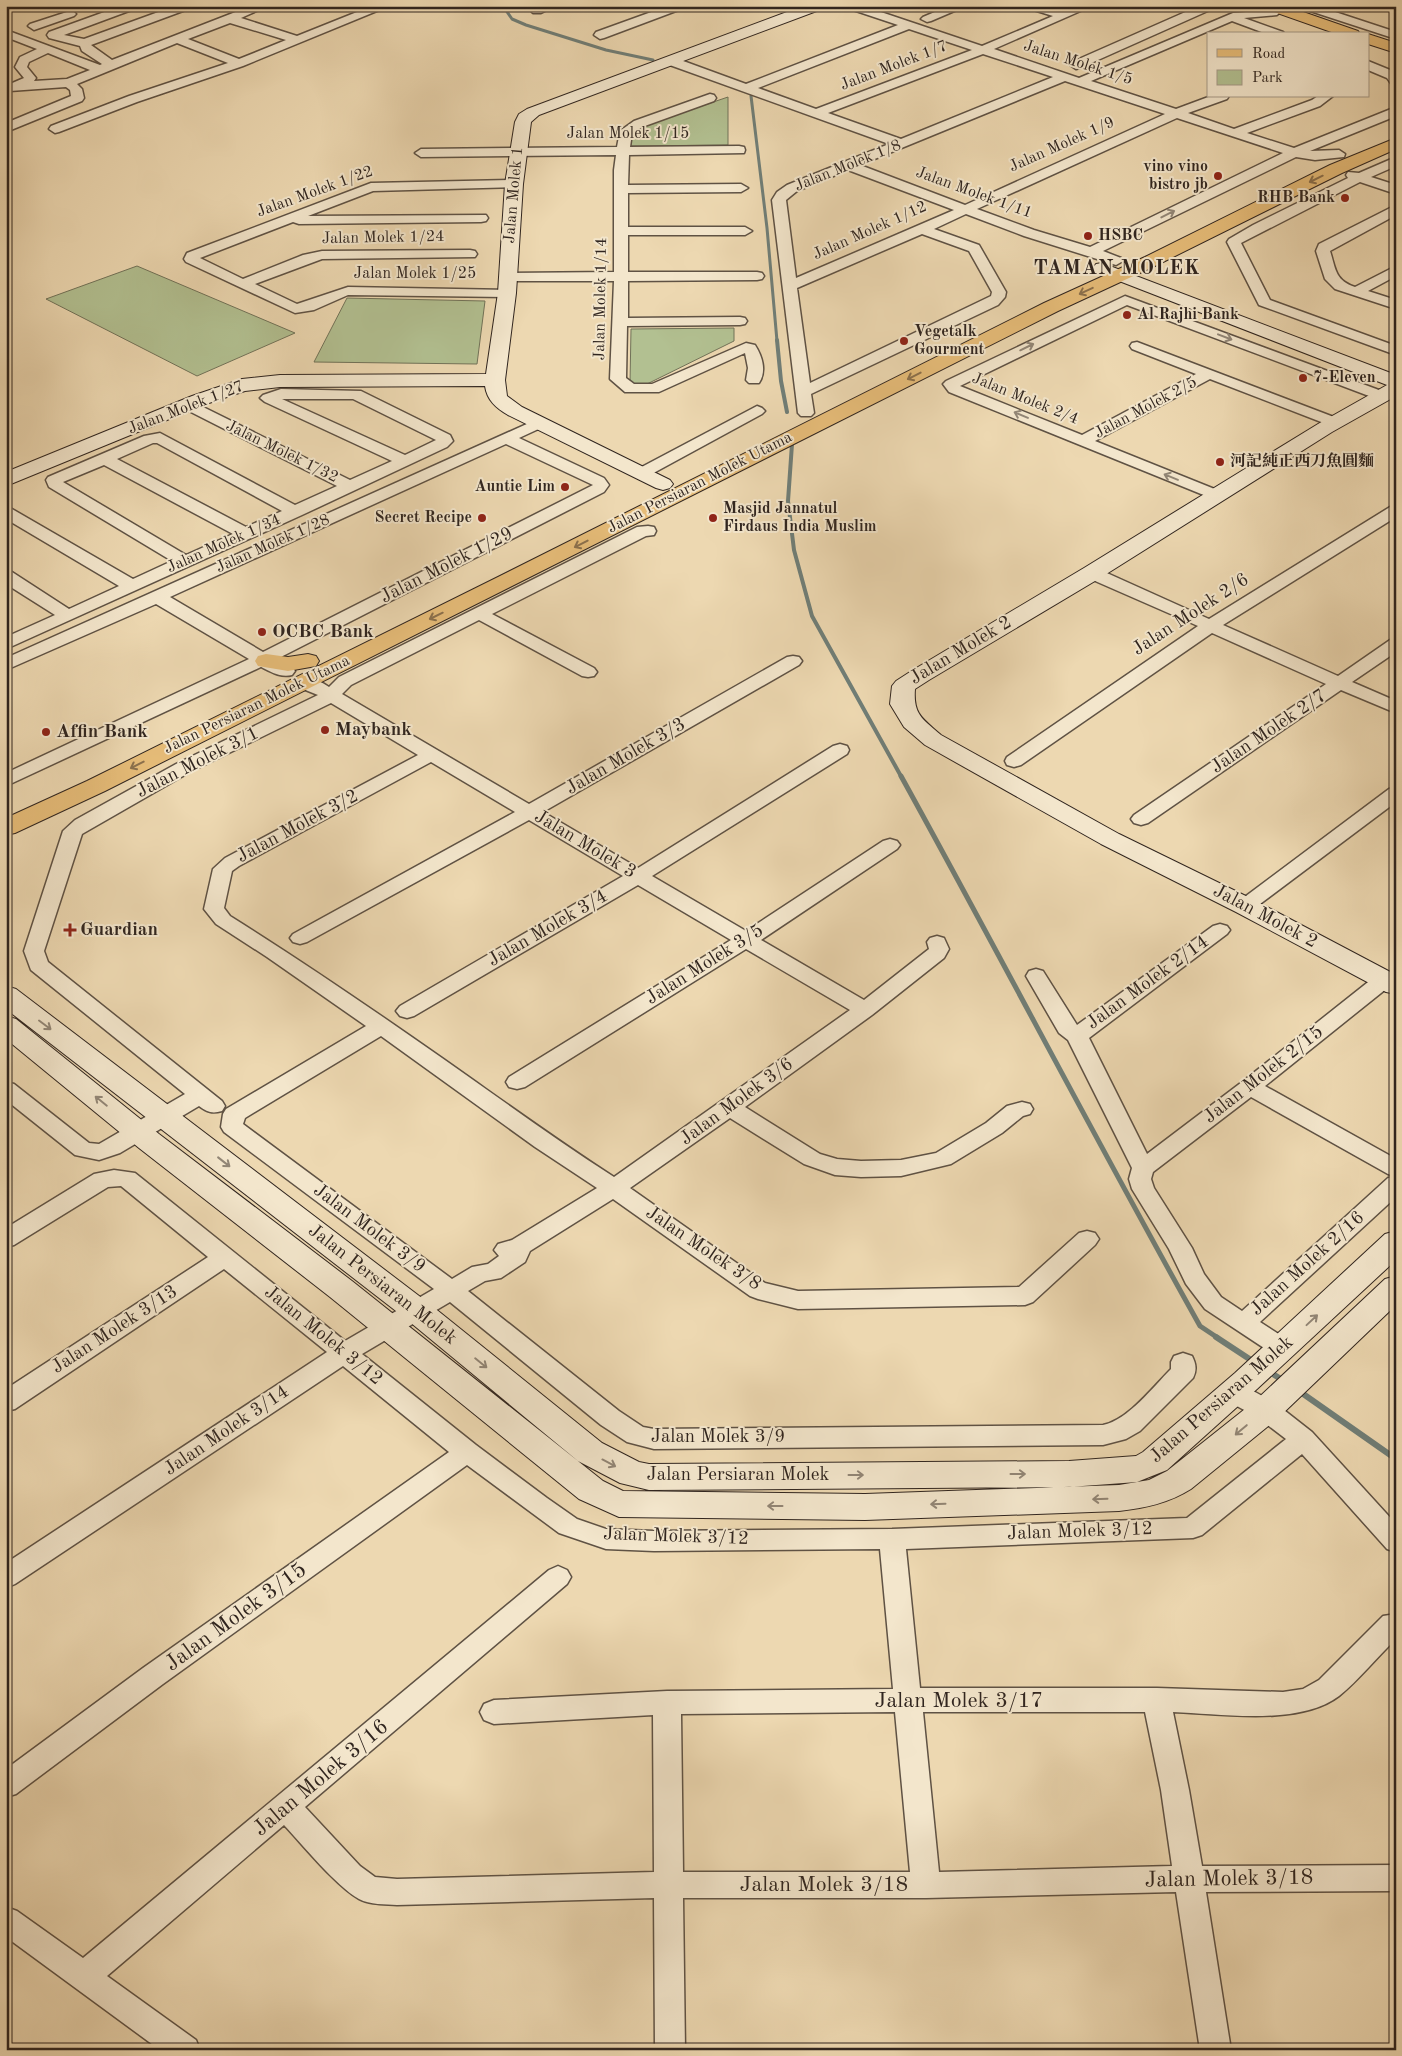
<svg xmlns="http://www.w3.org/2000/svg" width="1402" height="2056" font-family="'Old Standard TT','Noto Serif SC',serif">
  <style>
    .green { fill: #b2c091; stroke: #717258 }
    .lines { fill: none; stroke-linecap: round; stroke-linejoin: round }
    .stream-far3 { stroke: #707e77; stroke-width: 3 }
    .stream-far2 { stroke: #707e77; stroke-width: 4 }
    .stream-far1 { stroke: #707e77; stroke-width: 5 }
    .stream { stroke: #707e77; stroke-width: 6 }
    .street-casing { stroke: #5f5244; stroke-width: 3 }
    .secondary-casing { stroke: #30251f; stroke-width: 2 }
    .primary-casing { stroke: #30251f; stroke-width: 2 }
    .street { fill: #f3e6cc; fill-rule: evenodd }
    .secondary { fill: #f3e6cc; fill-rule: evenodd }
    .primary { fill: #e6bc78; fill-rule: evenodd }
    .oneway { stroke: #8b704c }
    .oneway2 { stroke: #928676 }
    .poi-dot { fill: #8f2418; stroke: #f3e6cc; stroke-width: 2 }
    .labels { text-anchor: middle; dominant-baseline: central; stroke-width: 4; stroke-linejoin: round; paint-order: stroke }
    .far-street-label { font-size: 16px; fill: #30251f; stroke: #f3e6cc }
    .far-poi-label { font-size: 16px; font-weight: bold; fill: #30251f; stroke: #f3e6cc; text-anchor: start }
    .street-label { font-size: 19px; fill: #30251f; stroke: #f3e6cc }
    .poi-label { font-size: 19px; font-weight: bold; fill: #30251f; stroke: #f3e6cc; text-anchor: start }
    .far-district-label { font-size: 20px; font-weight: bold; letter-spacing: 1px; fill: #30251f; stroke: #f3e6cc }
    .near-street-label { font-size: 22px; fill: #30251f; stroke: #f3e6cc }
  </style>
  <rect width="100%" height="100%" fill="#edd8b1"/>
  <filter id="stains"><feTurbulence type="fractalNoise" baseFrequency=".004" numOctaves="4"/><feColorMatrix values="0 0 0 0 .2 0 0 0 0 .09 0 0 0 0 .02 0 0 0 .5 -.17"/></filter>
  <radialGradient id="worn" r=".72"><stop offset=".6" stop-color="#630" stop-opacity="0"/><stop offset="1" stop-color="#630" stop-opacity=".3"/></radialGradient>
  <path class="green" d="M728 97V145L630 146 631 130Z
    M137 266 295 333 197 376 46 299Z
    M347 298 485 301 477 364 314 362Z
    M734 328V341L645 385 630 383 631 329Z"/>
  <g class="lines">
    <path class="stream-far3" d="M503 6 512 19 526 25 606 50 653 60
      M751 96 767 228 777 341"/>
    <path class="stream-far2" d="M777 340 781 381 787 412
      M792 444 788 501 794 550 812 616 902 778"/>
    <path class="stream-far1" d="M901 776C1002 959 1098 1144 1200 1326L1218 1338"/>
    <path class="stream" d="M1216 1337 1254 1362
      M1268 1371 1284 1381
      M1299 1391 1396 1459"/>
    <defs>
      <path id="street" d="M121 6H139L137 8 64 35 84 39 175 6H193L191 8 91 45 112 60 251 6H268L241 18 297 36 372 6H389L243 66 137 102 59 132 55 133 49 129 51 126 129 96 228 63 177 43 77 84 82 89 84 98 82 101 6 132V123L71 96 70 90 66 87 10 91 8 88 10 84 24 78 15 67 20 57 37 49 6 37V30L100 65 102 64 82 51 80 46 49 38 47 35 49 32ZM230 23 286 40 239 59 188 39ZM48 53 90 70 67 79 34 81 36 78 27 67 29 62Z
        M538 6H555L541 13H533L531 11Z
        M668 6H686L684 8 604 38 600 39 594 35 596 32Z
        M845 6H863L982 46 1053 16 1027 8 1025 6H1045L1064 11 1076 6H1092L994 49 1079 78 1233 13 1273 10 1277 11 1279 13 1277 15 1244 18 1283 32 1285 34H1267L1232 21 1091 81 1176 109 1211 96H1229L1227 99 1188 113 1234 129 1312 100 1318 96H1333L1320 106 1247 133 1294 148 1396 107V116L1310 151 1339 150 1345 154 1344 157 1315 160 1296 157 1103 251 1121 258 1123 261 1116 265 1024 236 966 214 934 229 979 245 1006 292 1005 297 998 305 811 394 814 413 811 416H801L798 413 772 200 777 192 787 185 889 144 667 64 665 61 671 57 675 58 746 84 898 25 847 8ZM909 29 972 50 816 109 758 88ZM983 54 1053 77 901 139 828 113ZM1065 81 1165 114 965 205 860 165ZM1177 118 1283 153 1090 247 1034 230 977 209ZM848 170 954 210 796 278 786 200 797 191ZM922 234 969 251 992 292 991 296 810 383 797 288Z
        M949 6H966L931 21 927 22 921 19 923 17Z
        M1199 6H1211L1212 8 1210 10 1080 68 1076 69 1070 65 1072 62Z
        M1299 6H1317L1396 32V39L1301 8Z
        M70 11 74 12 76 14 74 16 34 30 28 26 30 24Z
        M1368 61 1395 72 1396 86 1392 85 1387 78 1368 70Z
        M710 94 714 95 716 98 714 101 642 127 632 133 630 147 739 146 744 147 745 150 744 153 629 155 628 185 741 184 748 188 741 192 628 193V227H745L752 231 745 235H628V272H757L762 273 764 276 762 279 757 280 628 281V318L740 317 745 318 747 321 745 324 740 325 627 326 626 378 634 384H652L746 343 755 345C762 356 767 371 759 383H749L746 380 748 368 745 353 659 392H625L610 379 614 281H507L502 280 500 277 502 274 507 273 614 272V170L616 155 421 157 415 153 421 149 617 147 620 131 634 121Z
        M1396 157V166L1371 177 1396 185V194L1360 182 1241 243 1270 300 1396 346V355L1259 305 1227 242 1229 239 1253 225 1348 178 1346 175 1348 172 1359 173Z
        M514 180 519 181 521 184 519 187 373 191 308 216 486 215 488 218 486 221 481 222 299 224 293 222 200 258 243 279 303 255 322 251 470 250 475 251 477 254 475 257 322 259 255 284 297 304 348 287 512 290 514 293 512 296 507 297 348 295 314 310 295 313 186 262 184 259 187 253 371 183Z
        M1396 205V215L1330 251C1336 270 1335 280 1355 287L1396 266V276L1368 291 1396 300V309L1335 289 1325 279 1316 251 1319 244Z
        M1125 296 1387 393 1390 396 1387 399H1377L1127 305 960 386 1082 435 1196 374 1132 349 1130 346 1132 343 1137 342 1339 419 1342 422 1339 425H1329L1210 379 1095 441 1222 492 1224 495 1222 498 1216 500 949 392 943 384 946 381Z
        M281 389 361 391 450 435 453 441 447 447 302 515 6 649V637L55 615 6 584V571L12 572 69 609 119 586 6 519V507L12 509 133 579 172 561 49 487 46 480 48 477 144 436 160 433 295 505 337 486 183 408 180 405 183 402H193L350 480 392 461 265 402 260 398 263 395ZM282 399H353L436 440 405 455ZM153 443H157L282 511 246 527 117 459ZM104 465 233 534 186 555 63 482Z
        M757 406 762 408 765 411 762 414 648 476H636L634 473 636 470Z
        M540 418 545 420 548 423 545 426 519 438 604 478 609 485 604 492 275 660 292 667 295 671 292 675C281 678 271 672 261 667L6 786V773L249 659 156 604 6 670V658ZM506 444 593 485 263 652 170 597Z
        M1396 505V517L1223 625 1338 676 1390 640 1396 639V652L1352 682 1396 701V713L1341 690 1148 823 1141 825 1134 823 1131 819 1134 815 1326 684 1212 633 1021 765 1014 767 1007 765 1005 761 1007 757 1198 626 1086 577 1084 573 1086 569H1098L1209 619 1390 507Z
        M648 526 654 527 656 531 654 535 646 536 492 614 594 668 597 672 594 676 588 677 582 676 479 620 351 685 342 694 529 804 787 657 793 656 799 657 802 661 799 665 543 812 638 868 833 746 840 744 847 746 849 750 847 754 652 876 746 931 883 841 890 839 897 841 900 845 897 849 761 940 864 1000 929 949 927 942 930 938 937 936 944 938 949 949 944 958 872 1015 745 1107 820 1154 837 1159 861 1161 901 1160 936 1153 986 1123 1007 1106 1022 1102 1030 1104 1033 1109 1030 1114 1023 1116 1002 1133 951 1164 901 1176 861 1177 835 1175 804 1164 730 1118 630 1188 765 1283 798 1291 1019 1287 1079 1233 1087 1231 1095 1233 1099 1239 1095 1245 1033 1302 1025 1305 798 1309 758 1299 750 1296 613 1199 530 1251 525 1262 501 1278 485 1281 468 1291 619 1411 643 1427 654 1429 1103 1425C1128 1420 1153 1387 1171 1369V1362L1174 1356 1183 1353 1192 1356C1196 1364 1197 1370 1193 1378L1140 1431 1126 1439 1103 1445 654 1449 627 1442 601 1425 450 1302 362 1354 476 1445 547 1498 577 1519 606 1529 654 1531 892 1529 1187 1518 1286 1439 1257 1417 1224 1399 1221 1392 1224 1385 1233 1383 1242 1385 1275 1403 1312 1432 1396 1524V1552L1387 1549 1302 1454 1202 1535 1193 1538 906 1549 920 1688H1157L1283 1692 1303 1689 1319 1680 1383 1616 1396 1614V1639C1378 1656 1358 1681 1339 1696 1300 1726 1221 1714 1173 1712L1189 1790 1202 1866 1396 1865V1891L1206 1892 1231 2050H1200L1176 1892 926 1898H683L685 2050H655L654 1898 397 1905C385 1904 370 1905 359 1899 336 1886 303 1845 284 1825L107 1976 196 2040 200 2050H160L6 1937V1907L17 1911 83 1958 549 1570 558 1566 567 1570 571 1577 567 1584 305 1807 360 1866 375 1877 397 1879 654 1872 653 1715 494 1724 484 1720 480 1712 484 1704 494 1700 667 1691 893 1689 880 1549 654 1551 606 1549 559 1533 467 1465 163 1684 16 1794 6 1797V1769L143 1668 449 1452 343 1366 15 1584 6 1588V1563L327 1352 224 1269 15 1409 6 1411V1389L208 1257 121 1186 108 1187 14 1245 6 1247V1228L94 1174 114 1170 135 1173 345 1341 434 1289 224 1132 221 1127 223 1114 226 1109 366 1026 267 957 216 924 204 909 213 869 225 858 418 755 331 703 190 772 82 834 44 951 48 962 222 1101 225 1106 222 1111C212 1114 207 1112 199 1106L120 1153 99 1160 75 1155 6 1100V1082L14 1084 89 1143 99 1144 185 1094 31 970 24 951 63 831 75 820 176 764 318 695 298 687 295 683 298 679C309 676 320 681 329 687L339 677 637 527ZM431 762 515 812 293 934 290 938 293 942 300 944 307 942 529 820 623 876 400 1006 396 1011 400 1016 407 1018 414 1016 638 885 731 940 509 1077 506 1082 509 1087 517 1089 525 1087 746 949 850 1010 614 1177C555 1139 499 1098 442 1058 372 1009 302 961 230 916L224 908 232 871 239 866ZM381 1036 535 1147 597 1188 512 1240 498 1244 494 1250 499 1256 488 1264 472 1267 452 1279 243 1124 245 1118ZM895 1712 910 1872H683L681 1714ZM923 1712H1145L1161 1790 1172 1866 939 1872Z
        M1396 787V802L1252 910 1245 912 1238 910 1235 906 1238 902 1389 789Z
        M1220 924 1227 926 1230 930 1227 934 1089 1038 1147 1154 1242 1082 1377 975 1384 973 1391 975 1394 980 1391 985 1265 1086 1396 1159V1197L1260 1322 1291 1342 1294 1348 1291 1354 1282 1357 1273 1354 1205 1309 1186 1284 1169 1249 1132 1189 1129 1179 1132 1168 1068 1040 1059 1033 1026 976 1029 971 1036 969 1043 971 1077 1025 1213 926ZM1251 1097 1388 1174 1395 1176 1388 1178 1242 1311 1221 1297 1204 1274 1192 1248 1154 1188 1151 1179 1153 1172Z"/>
      <path id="secondary" d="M803 6H824L822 9 539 115 531 122 523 184 516 293 505 380 507 396 522 407 670 480 673 484 670 488 663 490 656 488 508 415C496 408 487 400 485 386L280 387 245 391 206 404 6 486V472L192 396 242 379 280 375 486 374 498 293 505 184 515 122 519 114 527 109Z
        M1102 263 1396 375V396L1332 432 1100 578 929 680 915 689C913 715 923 719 941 735L1119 834 1254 900 1396 975V994L1386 992 1236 912 1101 844 925 745 904 727 890 704 892 686 896 681 913 670 1084 568 1318 424 1387 385 1096 272 1093 268 1096 264Z
        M6 986 16 989 427 1302 602 1443 639 1462 649 1464 1069 1461 1136 1456 1143 1452 1235 1373 1385 1234 1396 1231V1260L1257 1389 1167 1470 1137 1482 1069 1487 649 1490 620 1483 578 1461 405 1318 6 1009Z
        M6 1016 16 1019 159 1134 352 1281 603 1481 623 1491 865 1494 1119 1485 1149 1480 1167 1471 1255 1401 1385 1279 1396 1276V1305L1277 1419 1191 1489C1169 1503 1145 1508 1119 1511L865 1520 619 1517 579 1499 330 1297 139 1148 6 1039Z"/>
      <path id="primary" d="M1264 6H1286L1358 31 1360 34H1337L1266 9Z
        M1368 34 1396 43V53L1368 44Z
        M1396 138V149L1342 173 1157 265 1058 311 105 791 15 833 6 835V818L87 781 498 577 1044 303 1145 257 1330 165Z
        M266 654 288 657 308 654 316 656 319 661 316 666 288 671 258 666 255 661 258 656Z"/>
    </defs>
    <use href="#street" class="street-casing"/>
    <use href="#secondary" class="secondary-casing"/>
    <use href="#primary" class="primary-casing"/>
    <use href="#street" class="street"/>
    <use href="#secondary" class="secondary"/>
    <use href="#primary" class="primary"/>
  </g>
  <defs><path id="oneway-shaft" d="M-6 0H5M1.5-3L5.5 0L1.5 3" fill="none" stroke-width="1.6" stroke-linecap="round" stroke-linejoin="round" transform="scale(1.25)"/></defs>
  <g class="oneway">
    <use href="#oneway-shaft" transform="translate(1316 179) rotate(154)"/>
    <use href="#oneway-shaft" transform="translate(1086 291) rotate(155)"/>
    <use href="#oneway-shaft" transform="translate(914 376) rotate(153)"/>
    <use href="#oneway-shaft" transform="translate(581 544) rotate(153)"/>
    <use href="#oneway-shaft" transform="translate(436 616) rotate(154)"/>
    <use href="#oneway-shaft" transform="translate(137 765) rotate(153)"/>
  </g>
  <g class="oneway2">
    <use href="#oneway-shaft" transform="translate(1168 214) rotate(-27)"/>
    <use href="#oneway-shaft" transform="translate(1225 337) rotate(21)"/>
    <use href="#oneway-shaft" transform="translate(1027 347) rotate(-26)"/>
    <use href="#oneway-shaft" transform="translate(1021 415) rotate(-157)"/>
    <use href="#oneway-shaft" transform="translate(1171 477) rotate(-158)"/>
    <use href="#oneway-shaft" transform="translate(45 1025) rotate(37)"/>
    <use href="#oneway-shaft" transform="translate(101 1101) rotate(-141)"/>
    <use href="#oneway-shaft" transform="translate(224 1162) rotate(38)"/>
    <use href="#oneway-shaft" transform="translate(1312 1320) rotate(-43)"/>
    <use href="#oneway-shaft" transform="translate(481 1363) rotate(39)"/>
    <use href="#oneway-shaft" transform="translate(1241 1430) rotate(140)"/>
    <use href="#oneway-shaft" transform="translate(609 1463) rotate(28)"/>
    <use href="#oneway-shaft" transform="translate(1018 1474)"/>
    <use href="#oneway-shaft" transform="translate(856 1475)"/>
    <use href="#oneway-shaft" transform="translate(1100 1499) rotate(178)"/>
    <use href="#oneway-shaft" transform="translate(938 1504) rotate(178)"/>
    <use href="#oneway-shaft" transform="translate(775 1506) rotate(-180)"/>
  </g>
  <g class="poi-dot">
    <circle cx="1218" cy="176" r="5"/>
    <circle cx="1345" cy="198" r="5"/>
    <circle cx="1088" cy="236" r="5"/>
    <circle cx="1127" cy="315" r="5"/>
    <circle cx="904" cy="341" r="5"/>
    <circle cx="1303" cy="378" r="5"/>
    <circle cx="1220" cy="462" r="5"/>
    <circle cx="565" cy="487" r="5"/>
    <circle cx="482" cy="518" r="5"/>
    <circle cx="713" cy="518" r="5"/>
    <circle cx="262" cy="632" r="5"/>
    <circle cx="325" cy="730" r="5"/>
    <circle cx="46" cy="732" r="5"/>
    <path d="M67.5 922.5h5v5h5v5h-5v5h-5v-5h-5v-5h5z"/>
  </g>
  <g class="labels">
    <g class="far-street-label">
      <text transform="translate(1078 63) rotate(18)">Jalan Molek 1/5</text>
      <text transform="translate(894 66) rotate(-21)">Jalan Molek 1/7</text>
      <text x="628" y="134">Jalan Molek 1/15</text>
      <text transform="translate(1062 145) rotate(-24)">Jalan Molek 1/9</text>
      <text transform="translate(848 166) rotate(-22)">Jalan Molek 1/8</text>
      <text transform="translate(315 192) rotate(-20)">Jalan Molek 1/22</text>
      <text transform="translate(974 193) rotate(20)">Jalan Molek 1/11</text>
      <text transform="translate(514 195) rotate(-85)">Jalan Molek 1</text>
      <text transform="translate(870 231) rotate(-24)">Jalan Molek 1/12</text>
      <text transform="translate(383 238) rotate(-1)">Jalan Molek 1/24</text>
      <text x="415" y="274">Jalan Molek 1/25</text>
      <text transform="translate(601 299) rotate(-89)">Jalan Molek 1/14</text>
      <text transform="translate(1025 399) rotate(22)">Jalan Molek 2/4</text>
      <text transform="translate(186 408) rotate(-21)">Jalan Molek 1/27</text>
      <text transform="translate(1146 408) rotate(-28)">Jalan Molek 2/5</text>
      <text transform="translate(282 452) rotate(26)">Jalan Molek 1/32</text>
      <text transform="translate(700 483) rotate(-27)">Jalan Persiaran Molek Utama</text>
      <text transform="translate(224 544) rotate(-24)">Jalan Molek 1/34</text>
      <text transform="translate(273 544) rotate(-24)">Jalan Molek 1/28</text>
      <text transform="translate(257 705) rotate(-26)">Jalan Persiaran Molek Utama</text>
    </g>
    <g class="far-poi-label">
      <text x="1208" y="167" text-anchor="end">vino vino<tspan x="1208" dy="18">bistro jb</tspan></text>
      <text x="1335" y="198" text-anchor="end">RHB Bank</text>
      <text x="1098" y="236">HSBC</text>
      <text x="1137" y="315">Al Rajhi Bank</text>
      <text x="914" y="332">Vegetalk<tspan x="914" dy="18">Gourment</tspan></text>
      <text x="1313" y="378">7-Eleven</text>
      <text x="1230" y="462">河記純正西刀魚圓麵</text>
      <text x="555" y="487" text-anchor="end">Auntie Lim</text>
      <text x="723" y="509">Masjid Jannatul<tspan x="723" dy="18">Firdaus India Muslim</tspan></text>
      <text x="472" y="518" text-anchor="end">Secret Recipe</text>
    </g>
    <g class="street-label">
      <text transform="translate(447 566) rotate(-27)">Jalan Molek 1/29</text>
      <text transform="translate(1191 615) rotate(-33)">Jalan Molek 2/6</text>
      <text transform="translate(961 651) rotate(-31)">Jalan Molek 2</text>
      <text transform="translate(1269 732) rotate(-34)">Jalan Molek 2/7</text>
      <text transform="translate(626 757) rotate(-30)">Jalan Molek 3/3</text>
      <text transform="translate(198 763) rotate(-27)">Jalan Molek 3/1</text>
      <text transform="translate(298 827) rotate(-28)">Jalan Molek 3/2</text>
      <text transform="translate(585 845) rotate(31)">Jalan Molek 3</text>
      <text transform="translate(1265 917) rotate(28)">Jalan Molek 2</text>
      <text transform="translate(548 929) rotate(-30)">Jalan Molek 3/4</text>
      <text transform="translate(705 965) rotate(-32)">Jalan Molek 3/5</text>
      <text transform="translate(1148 983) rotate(-36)">Jalan Molek 2/14</text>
      <text transform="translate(1264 1075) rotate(-38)">Jalan Molek 2/15</text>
      <text transform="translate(737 1102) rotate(-36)">Jalan Molek 3/6</text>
      <text transform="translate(369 1229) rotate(37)">Jalan Molek 3/9</text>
      <text transform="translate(703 1249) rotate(34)">Jalan Molek 3/8</text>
      <text transform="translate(1308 1264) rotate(-42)">Jalan Molek 2/16</text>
      <text transform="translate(382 1285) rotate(38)">Jalan Persiaran Molek</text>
      <text transform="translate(115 1330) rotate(-33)">Jalan Molek 3/13</text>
      <text transform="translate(323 1336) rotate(39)">Jalan Molek 3/12</text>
      <text transform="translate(1222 1400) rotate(-41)">Jalan Persiaran Molek</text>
      <text transform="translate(227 1431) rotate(-34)">Jalan Molek 3/14</text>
      <text x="718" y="1437">Jalan Molek 3/9</text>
      <text x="738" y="1475">Jalan Persiaran Molek</text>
      <text transform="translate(1080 1532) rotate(-2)">Jalan Molek 3/12</text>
      <text transform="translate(676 1537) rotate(2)">Jalan Molek 3/12</text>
    </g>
    <g class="poi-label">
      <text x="272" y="632">OCBC Bank</text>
      <text x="335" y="730">Maybank</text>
      <text x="56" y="732">Affin Bank</text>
      <text x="80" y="930">Guardian</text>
    </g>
    <g class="far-district-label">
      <text x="1117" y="269">TAMAN MOLEK</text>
    </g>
    <g class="near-street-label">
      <text transform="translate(236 1617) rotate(-36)">Jalan Molek 3/15</text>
      <text x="959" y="1701">Jalan Molek 3/17</text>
      <text transform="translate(321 1778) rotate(-40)">Jalan Molek 3/16</text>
      <text transform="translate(1229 1879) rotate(-1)">Jalan Molek 3/18</text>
      <text x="824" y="1885">Jalan Molek 3/18</text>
    </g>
  </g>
  <rect width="1402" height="2056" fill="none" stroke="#edd8b1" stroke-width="25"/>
  <rect x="8" y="8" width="1387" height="2041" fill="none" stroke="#30251f" stroke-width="2.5"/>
  <rect x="12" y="12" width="1377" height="2031" fill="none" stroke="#30251f"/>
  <rect x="1207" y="32" width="162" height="65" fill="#f3e6cc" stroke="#a59987"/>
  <rect x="1217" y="49" width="25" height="8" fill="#e6bc78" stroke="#a59987"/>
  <text x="1252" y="58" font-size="15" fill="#30251f">Road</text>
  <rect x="1217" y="70" width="25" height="15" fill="#b2c091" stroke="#a59987"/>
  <text x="1252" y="82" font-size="15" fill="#30251f">Park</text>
  <rect width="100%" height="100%" filter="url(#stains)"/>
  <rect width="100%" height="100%" fill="url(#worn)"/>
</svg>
